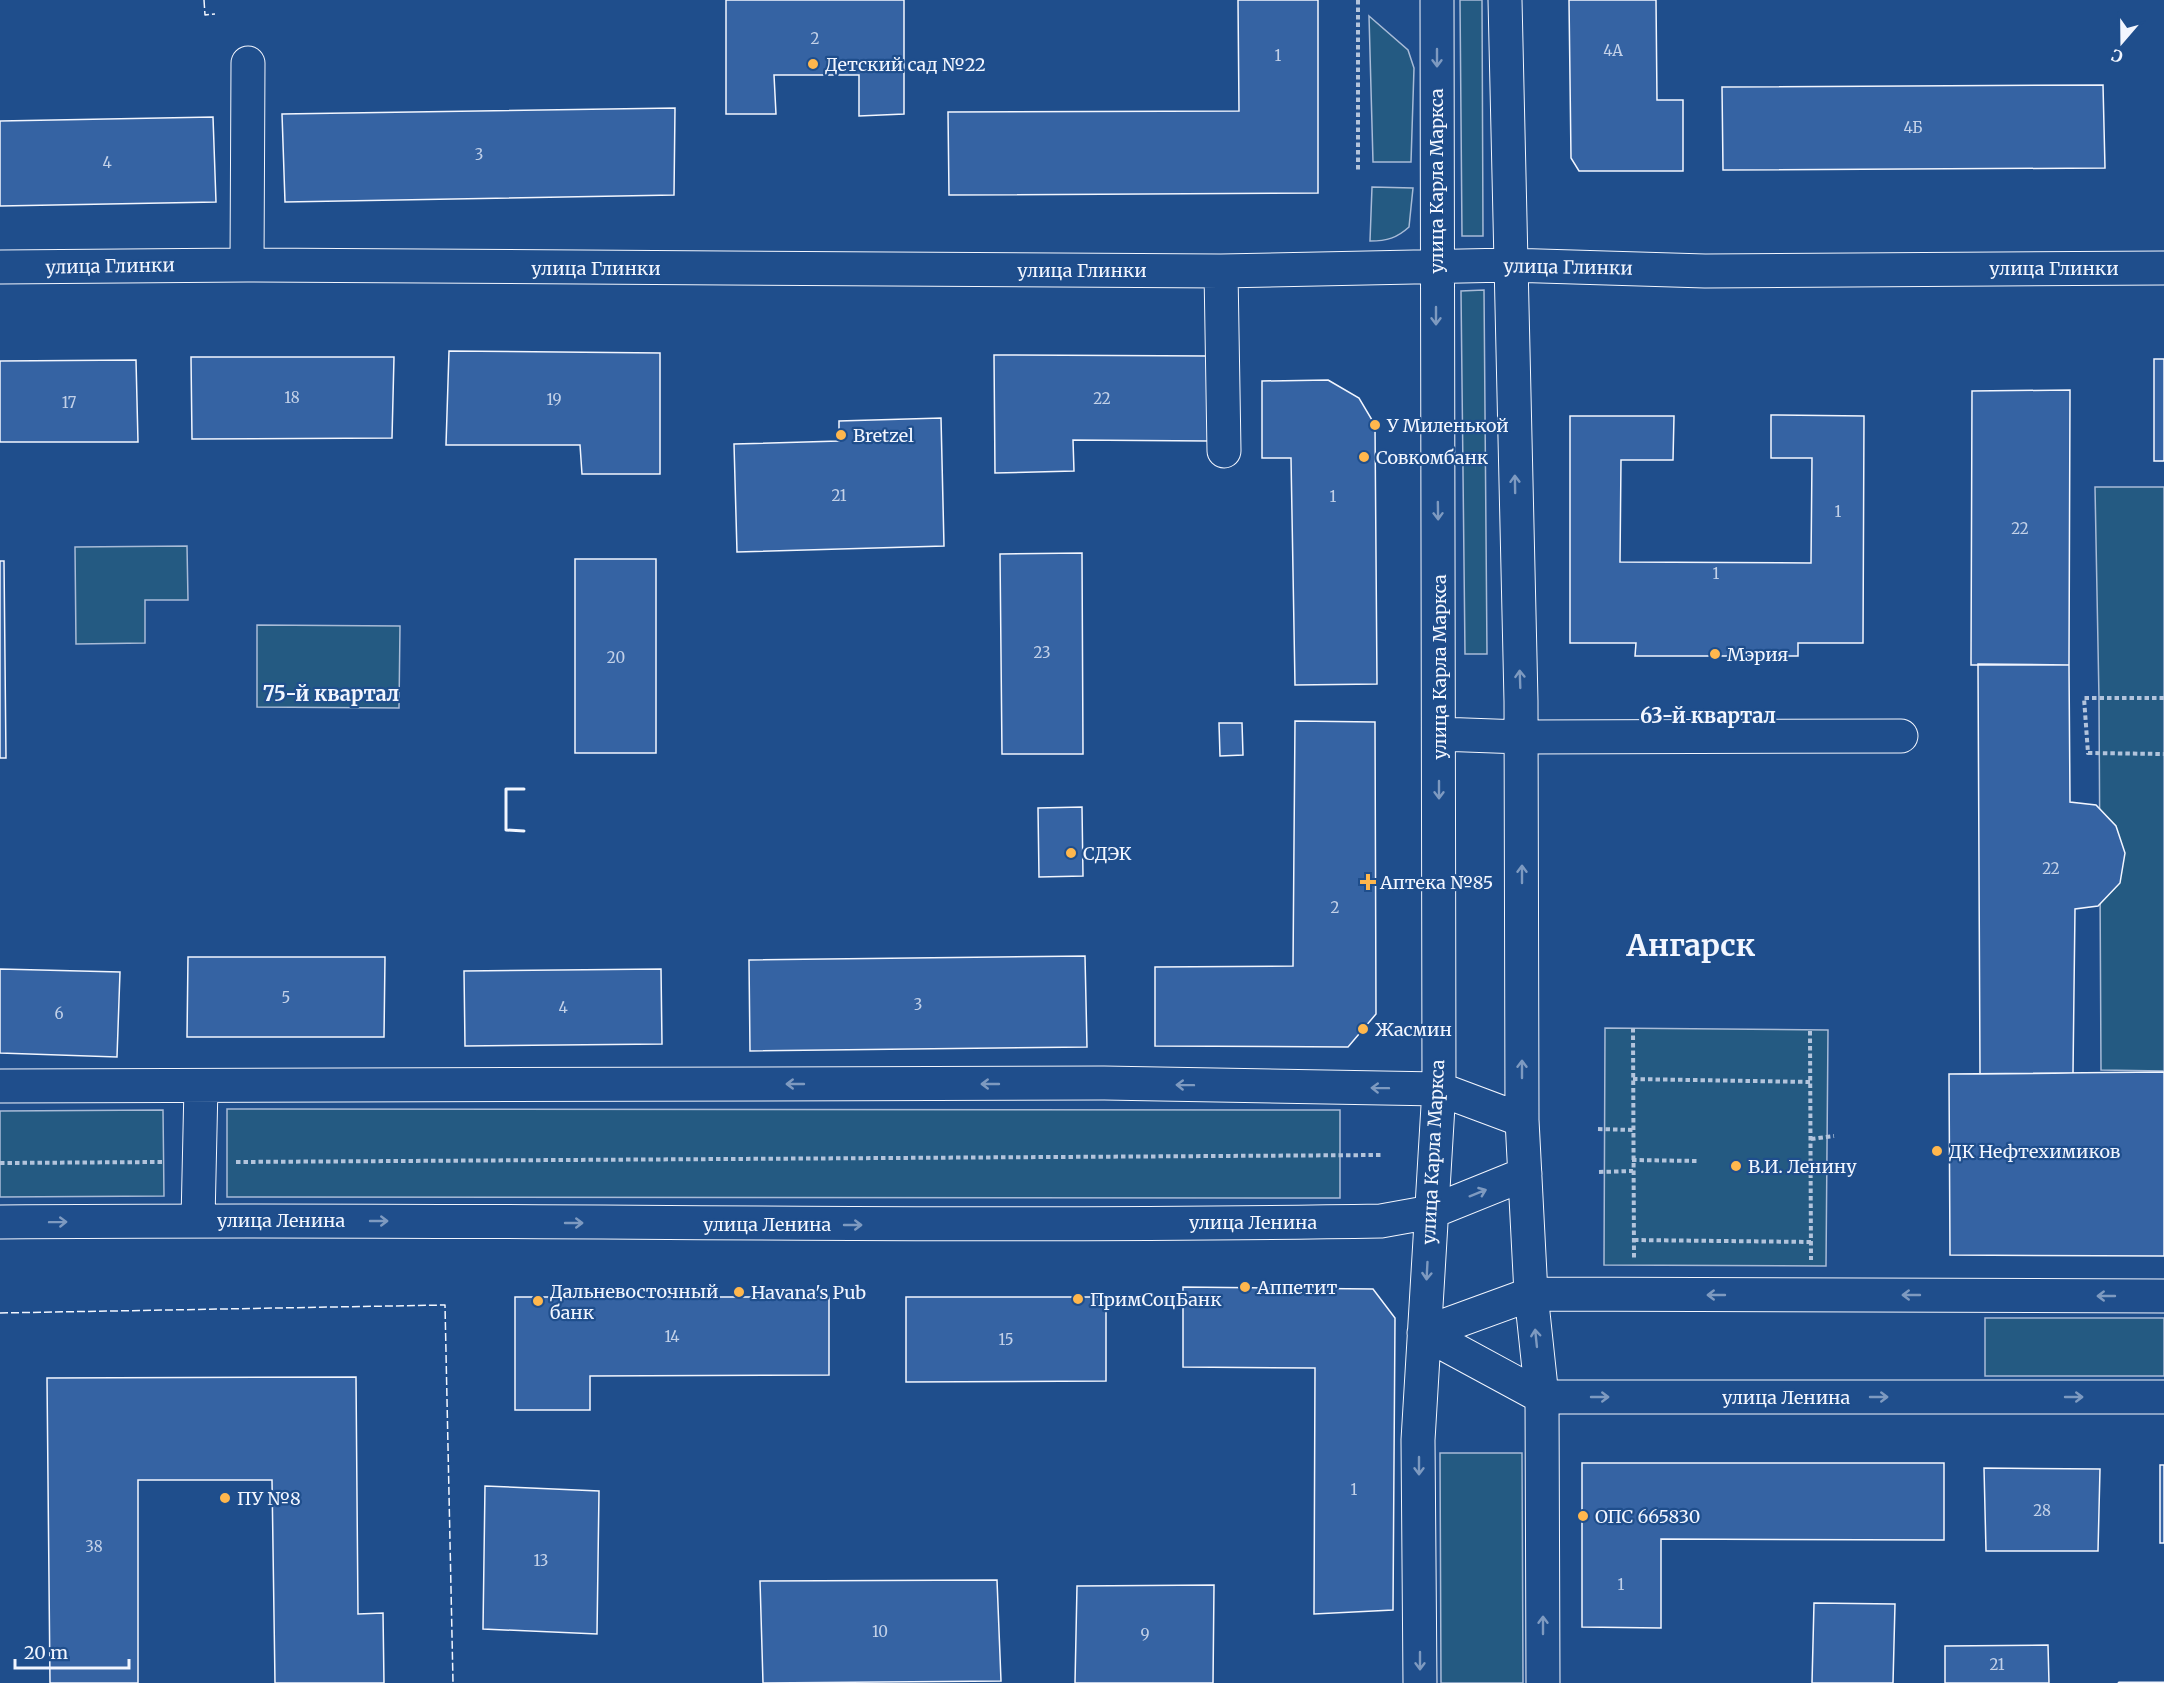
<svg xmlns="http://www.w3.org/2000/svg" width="2164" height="1683" font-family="Merriweather,serif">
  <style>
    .green { fill: #245a82; stroke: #a8bbd7; stroke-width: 1.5 }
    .building { fill: #3563a3; stroke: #f2f6ff; stroke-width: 1.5 }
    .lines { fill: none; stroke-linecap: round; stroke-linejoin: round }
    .minor-casing { stroke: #f2f6ff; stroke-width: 35 }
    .path { stroke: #b3c4dc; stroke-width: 4; stroke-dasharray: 4.5 3; stroke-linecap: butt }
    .minor { stroke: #1f4e8c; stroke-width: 33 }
    .fence { stroke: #f2f6ff; stroke-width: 1.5; stroke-dasharray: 8 3; stroke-linecap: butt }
    .wall { stroke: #f2f6ff; stroke-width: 3 }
    .oneway { stroke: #7e9ac0 }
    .poi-dot { fill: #ffb74d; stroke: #1f4e8c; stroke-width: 2 }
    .labels { text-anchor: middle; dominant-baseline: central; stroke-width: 4.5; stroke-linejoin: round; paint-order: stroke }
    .number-label { font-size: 15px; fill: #c3d1e8 }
    .poi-label { font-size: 18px; fill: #f2f6ff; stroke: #1f4e8c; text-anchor: start }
    .street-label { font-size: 18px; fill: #f2f6ff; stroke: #1f4e8c }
    .neighbourhood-label { font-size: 20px; font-weight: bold; fill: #f2f6ff; stroke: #1f4e8c }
    .town-label { font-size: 30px; font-weight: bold; fill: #f2f6ff; stroke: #1f4e8c }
  </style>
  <rect width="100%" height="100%" fill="#1f4e8c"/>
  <path class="green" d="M1460 0H1482L1483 236H1462Z
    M1369 16 1408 50 1414 68 1411 162H1373Z
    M1372 187 1413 188 1409 227C1397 238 1387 241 1370 241Z
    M1484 290 1487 654H1465L1461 291Z
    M2095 487H2164V1071L2101 1070 2099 698Z
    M187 546 188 600H145V643L76 644 75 547Z
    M257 625 400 626 399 708 257 707Z
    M1605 1028 1828 1030 1826 1266 1604 1265Z
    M227 1109 1340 1110V1198L227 1197Z
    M163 1110 164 1196 0 1197V1111Z
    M1985 1318H2164V1376H1985Z
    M1440 1453H1522L1523 1683H1441Z"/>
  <path class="building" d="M726 0H904V114L859 116V75H774L776 114H726Z
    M1238 0H1318V193L949 195 948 112 1239 111Z
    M1569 0H1656L1657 100H1683V171H1579L1571 158Z
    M2103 85 2105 168 1723 170 1722 87Z
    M675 108 674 195 285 202 282 114Z
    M213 117 216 202 0 206V121Z
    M449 351 660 353V474H582L580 445H446Z
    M994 355 1209 356V441L1073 440 1074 471 995 473Z
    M191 357H394L392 438 192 439Z
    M2154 359H2164V461H2154Z
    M136 360 138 442H0V361Z
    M1328 380 1359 398 1375 425 1377 684 1295 685 1291 458H1262V381Z
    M2070 390 2069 665H1971L1972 391Z
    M1771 415 1864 416 1863 643H1798V656H1635L1636 643H1570V416H1674L1673 460H1621L1620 562 1811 563 1812 458H1771Z
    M941 418 944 546 737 552 734 444 839 441V421Z
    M1082 553 1083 754H1002L1000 554Z
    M575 559H656V753H575Z
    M0 561H4L6 758H0Z
    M1978 664 2069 665 2070 802 2096 805 2116 826 2125 853 2120 883 2098 906 2075 909 2073 1073 1980 1074Z
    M1295 721 1375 722 1376 1014 1348 1047 1155 1046V967L1293 966Z
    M1219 723H1242L1243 755 1220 756Z
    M1082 807 1083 876 1039 877 1038 808Z
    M1085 956 1087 1047 750 1051 749 960Z
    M188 957H385L384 1037H187Z
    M0 969 120 972 117 1057 0 1053Z
    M661 969 662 1044 465 1046 464 971Z
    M2164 1072V1256L1950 1255 1949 1074Z
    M1183 1287 1373 1289 1395 1318 1393 1610 1314 1614 1315 1368 1183 1367Z
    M515 1297H829V1375L590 1376V1410H515Z
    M906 1297H1106V1381L906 1382Z
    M356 1377 358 1614 383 1613 384 1683H275L272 1480H138V1683H50L47 1378Z
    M1582 1463H1944V1540L1661 1539V1628L1582 1627Z
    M2160 1465H2164V1543H2160Z
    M1984 1468 2100 1469 2098 1551H1986Z
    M485 1486 599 1491 597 1634 483 1629Z
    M997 1580 1001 1681 763 1683 760 1581Z
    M1214 1585 1213 1683H1075L1077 1586Z
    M1814 1603 1895 1604 1893 1683H1812Z
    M2048 1645 2049 1683H1945V1646Z"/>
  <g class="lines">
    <defs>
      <path id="minor" d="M1505 0 1521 701 1522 1120 1531 1294 1542 1397 1543 1683
        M247 265 248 63
        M0 267 247 265 1221 271 1510 265 1705 271 2164 268
        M1221 271 1224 451
        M1439 734 1521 737 1901 736
        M0 1086 1104 1083 1439 1089 1522 1120
        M198 1220 201 1086
        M0 1222C460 1217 921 1229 1381 1221L1431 1212 1525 1174
        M1424 1333 1542 1397H2164
        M1424 1333 1531 1294 2164 1296
        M1420 1683 1418 1440 1439 1089 1437 0"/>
    </defs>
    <use href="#minor" class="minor-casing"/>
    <path class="path" d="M1358 0V171
      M2164 698H2084L2088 753 2164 754
      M1633 1028 1634 1260
      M1810 1031 1811 1260
      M1633 1079 1810 1082
      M1598 1129 1633 1130
      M1811 1139 1834 1136
      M1632 1160 1699 1161
      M236 1162 1381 1155
      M0 1163 162 1162
      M1599 1172 1633 1171
      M1810 1172 1834 1170
      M1634 1240 1811 1242"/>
    <use href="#minor" class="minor"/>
    <path class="fence" d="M204 0 205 15 215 14
      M0 1313 445 1305 453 1683"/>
    <path class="wall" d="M524 831 506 830V789H524
      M2119 1683H2164"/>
  </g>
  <defs><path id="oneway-shaft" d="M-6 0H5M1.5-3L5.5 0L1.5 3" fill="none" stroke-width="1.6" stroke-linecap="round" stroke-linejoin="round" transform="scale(1.5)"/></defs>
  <g class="oneway">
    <use href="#oneway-shaft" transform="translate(1437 58) rotate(90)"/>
    <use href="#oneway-shaft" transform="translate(1436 316) rotate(90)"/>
    <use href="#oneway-shaft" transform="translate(1515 484) rotate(-91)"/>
    <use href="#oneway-shaft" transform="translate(1438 511) rotate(89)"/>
    <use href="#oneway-shaft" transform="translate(1520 679) rotate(-92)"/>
    <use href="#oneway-shaft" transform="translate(1439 790) rotate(90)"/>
    <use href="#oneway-shaft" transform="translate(1522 874) rotate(-90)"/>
    <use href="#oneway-shaft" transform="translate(1522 1069) rotate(-90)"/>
    <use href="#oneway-shaft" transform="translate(795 1084) rotate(180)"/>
    <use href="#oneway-shaft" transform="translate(990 1084) rotate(180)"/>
    <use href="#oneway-shaft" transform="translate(1185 1085) rotate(-179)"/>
    <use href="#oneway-shaft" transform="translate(1380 1088) rotate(-179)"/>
    <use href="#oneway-shaft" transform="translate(1478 1193) rotate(-22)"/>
    <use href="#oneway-shaft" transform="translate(379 1221)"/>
    <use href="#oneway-shaft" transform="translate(58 1222) rotate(-1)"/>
    <use href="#oneway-shaft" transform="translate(574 1223)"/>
    <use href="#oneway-shaft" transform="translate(853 1225)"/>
    <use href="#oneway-shaft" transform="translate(1427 1271) rotate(93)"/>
    <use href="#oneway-shaft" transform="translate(1716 1295) rotate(-180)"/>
    <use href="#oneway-shaft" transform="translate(1911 1295) rotate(-180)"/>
    <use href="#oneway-shaft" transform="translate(2106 1296) rotate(-180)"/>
    <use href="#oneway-shaft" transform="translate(1536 1338) rotate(-96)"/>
    <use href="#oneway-shaft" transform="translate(1600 1397)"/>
    <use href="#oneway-shaft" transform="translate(1879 1397)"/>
    <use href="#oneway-shaft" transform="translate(2074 1397)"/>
    <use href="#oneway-shaft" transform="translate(1419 1466) rotate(90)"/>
    <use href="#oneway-shaft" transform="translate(1543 1625) rotate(-90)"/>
    <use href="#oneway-shaft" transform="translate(1420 1661) rotate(90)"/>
  </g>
  <g class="poi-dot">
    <circle cx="813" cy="64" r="6"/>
    <circle cx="1375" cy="425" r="6"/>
    <circle cx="841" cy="435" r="6"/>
    <circle cx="1364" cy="457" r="6"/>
    <circle cx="1715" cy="654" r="6"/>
    <circle cx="1071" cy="853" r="6"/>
    <path d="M1365 873h6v6h6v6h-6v6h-6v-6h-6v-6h6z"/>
    <circle cx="1363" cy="1029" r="6"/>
    <circle cx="1937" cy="1151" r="6"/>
    <circle cx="1736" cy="1166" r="6"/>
    <circle cx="1245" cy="1287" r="6"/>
    <circle cx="739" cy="1292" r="6"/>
    <circle cx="1078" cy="1299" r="6"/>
    <circle cx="538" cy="1301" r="6"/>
    <circle cx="225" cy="1498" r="6"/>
    <circle cx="1583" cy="1516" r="6"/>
  </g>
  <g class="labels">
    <g class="number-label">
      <text x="815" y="38">2</text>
      <text x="1613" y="50">4А</text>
      <text x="1278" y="55">1</text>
      <text x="1913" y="127">4Б</text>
      <text x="479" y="154">3</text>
      <text x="107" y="162">4</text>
      <text x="292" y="397">18</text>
      <text x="1102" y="398">22</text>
      <text x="554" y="399">19</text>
      <text x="69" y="402">17</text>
      <text x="839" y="495">21</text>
      <text x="1333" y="496">1</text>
      <text x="1838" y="511">1</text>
      <text x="2020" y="528">22</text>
      <text x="1716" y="573">1</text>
      <text x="1042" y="652">23</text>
      <text x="616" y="657">20</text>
      <text x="2051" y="868">22</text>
      <text x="1335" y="907">2</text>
      <text x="286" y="997">5</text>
      <text x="918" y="1004">3</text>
      <text x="563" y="1007">4</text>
      <text x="59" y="1013">6</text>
      <text x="672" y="1336">14</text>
      <text x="1006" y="1339">15</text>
      <text x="1354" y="1489">1</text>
      <text x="2042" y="1510">28</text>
      <text x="94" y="1546">38</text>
      <text x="541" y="1560">13</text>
      <text x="1621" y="1584">1</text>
      <text x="880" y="1631">10</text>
      <text x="1145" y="1634">9</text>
      <text x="1997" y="1664">21</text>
    </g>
    <g class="poi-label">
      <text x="825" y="64">Детский сад №22</text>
      <text x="1387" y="425">У Миленькой</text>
      <text x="853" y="435">Bretzel</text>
      <text x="1376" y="457">Совкомбанк</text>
      <text x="1727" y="654">Мэрия</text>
      <text x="1083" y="853">СДЭК</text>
      <text x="1380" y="882">Аптека №85</text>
      <text x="1375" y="1029">Жасмин</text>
      <text x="1949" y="1151">ДК Нефтехимиков</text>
      <text x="1748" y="1166">В.И. Ленину</text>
      <text x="1257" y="1287">Аппетит</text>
      <text x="550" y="1291">Дальневосточный<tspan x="550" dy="21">банк</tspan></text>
      <text x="751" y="1292">Havana's Pub</text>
      <text x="1090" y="1299">ПримСоцБанк</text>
      <text x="237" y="1498">ПУ №8</text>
      <text x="1595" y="1516">ОПС 665830</text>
    </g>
    <g class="street-label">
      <text transform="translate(1436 181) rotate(-90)">улица Карла Маркса</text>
      <text transform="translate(110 266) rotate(-1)">улица Глинки</text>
      <text transform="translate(1568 267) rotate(1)">улица Глинки</text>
      <text x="596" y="268">улица Глинки</text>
      <text x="2054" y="268">улица Глинки</text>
      <text x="1082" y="270">улица Глинки</text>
      <text transform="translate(1439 667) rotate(-90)">улица Карла Маркса</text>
      <text transform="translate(1433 1152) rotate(-87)">улица Карла Маркса</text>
      <text x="281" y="1220">улица Ленина</text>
      <text x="1253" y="1222">улица Ленина</text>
      <text x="767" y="1224">улица Ленина</text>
      <text x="1786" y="1397">улица Ленина</text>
    </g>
    <g class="neighbourhood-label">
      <text x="331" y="693">75-й квартал</text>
      <text x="1708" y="715">63-й квартал</text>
    </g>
    <g class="town-label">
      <text x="1691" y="945">Ангарск</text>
    </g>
  </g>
  <g transform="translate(2122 42) rotate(200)" stroke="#1f4e8c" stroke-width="4.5" paint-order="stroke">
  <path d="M0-4.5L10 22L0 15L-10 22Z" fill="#f2f6ff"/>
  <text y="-9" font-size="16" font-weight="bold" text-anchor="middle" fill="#f2f6ff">С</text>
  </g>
  <path d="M15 1659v9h114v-9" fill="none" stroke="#f2f6ff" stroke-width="3"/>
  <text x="24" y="1659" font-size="18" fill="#f2f6ff" stroke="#1f4e8c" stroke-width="4.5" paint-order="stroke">20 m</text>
</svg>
